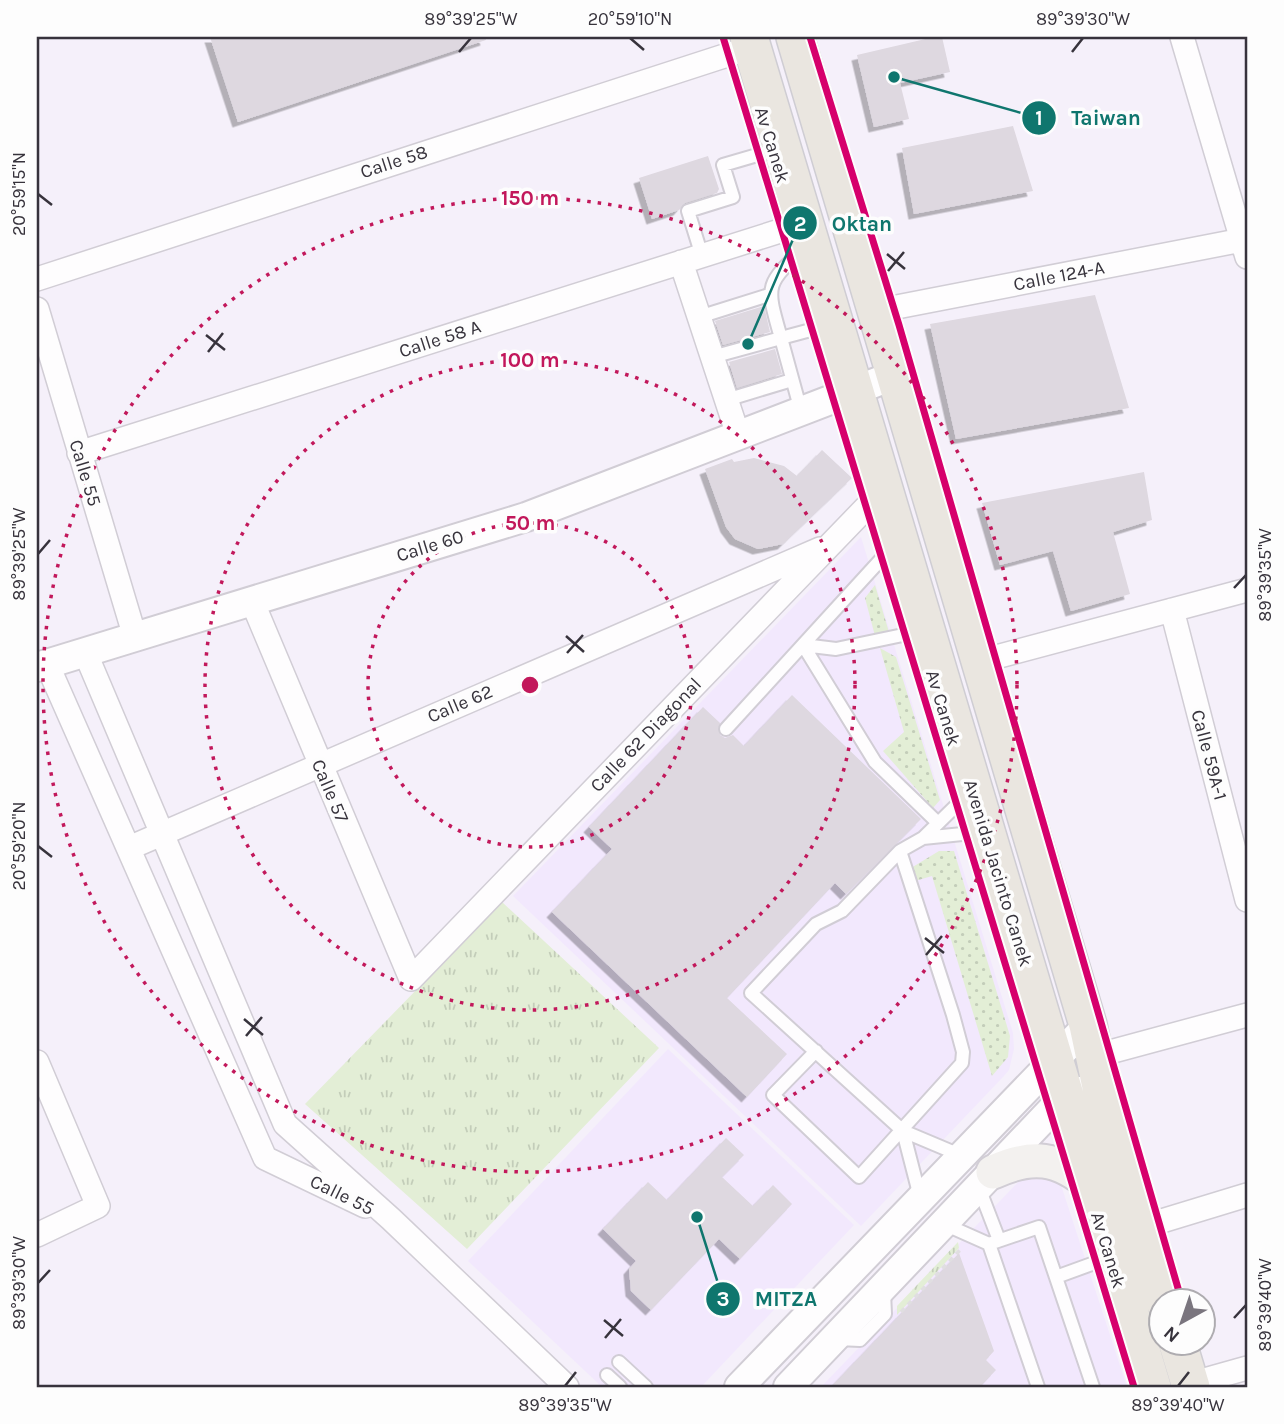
<svg xmlns="http://www.w3.org/2000/svg" width="1284" height="1424" font-family="Karla,sans-serif">
  <style>
    .built { fill: #f2e8fd }
    .grass { fill: url(#grass-tufts) }
    .garden { fill: url(#garden-dots) }
    .building { fill: #ded8e0; filter: url(#shadow) }
    .lines { fill: none; stroke-linecap: round; stroke-linejoin: round }
    .service-casing { stroke: #d1cdd5; stroke-width: 16 }
    .minor-casing { stroke: #d1cdd5; stroke-width: 26 }
    .tertiary-casing { stroke: #d1cdd5; stroke-width: 32 }
    .secondary-casing { stroke: #d1cdd5; stroke-width: 37 }
    .primary-casing { stroke: #cfcdd3; stroke-width: 40 }
    .path { stroke: #e0dee1; stroke-width: 3.5; stroke-dasharray: 5 5; stroke-linecap: butt }
    .service { stroke: #fefdfe; stroke-width: 12 }
    .minor { stroke: #fefdfe; stroke-width: 23 }
    .tertiary { stroke: #fefdfe; stroke-width: 28 }
    .secondary { stroke: #f3f1ef; stroke-width: 33 }
    .primary { stroke: #eae6e0; stroke-width: 37 }
    .cycleway-casing { stroke: #fdfdfd; stroke-width: 11 }
    .cycleway { stroke: #d6006c; stroke-width: 7 }
    .ticks { fill: none; stroke: #37333c; stroke-width: 2.5 }
    .ring { fill: none; stroke: #c2185b; stroke-width: 3.5; stroke-dasharray: 3.5 7 }
    .labels { text-anchor: middle; dominant-baseline: central; stroke-width: 7; stroke-linejoin: round; paint-order: stroke }
    .street-label { font-size: 19px; fill: #37333c; stroke: #fdfdfd }
    .centre { fill: #c2185b; stroke: #fdfdfd; stroke-width: 3.5 }
    .ring-label { font-size: 21px; text-anchor: middle; font-weight: bold; fill: #c2185b; stroke: #fdfdfd; stroke-width: 7; stroke-linejoin: round; paint-order: stroke }
    .leader { fill: none; stroke: #0f766e; stroke-width: 2.5 }
    .callout-dot { fill: #0f766e; stroke: #fdfdfd; stroke-width: 2.5 }
    .mark-label { font-size: 21px; text-anchor: middle; font-weight: bold; fill: #fff }
    .callout-label { font-size: 21px; text-anchor: middle; font-weight: bold; fill: #0f766e; stroke: #fdfdfd; stroke-width: 7; stroke-linejoin: round; paint-order: stroke }
    .neatline { fill: none; stroke: #37333c; stroke-width: 2.5 }
    .ticks-label { font-size: 18px; text-anchor: middle; fill: #37333c }
  </style>
  <defs>
    <pattern id="grass-tufts" width="24" height="20" patternUnits="userSpaceOnUse" patternTransform="scale(1.75)"><rect width="24" height="20" fill="#e3eed6"/><path d="M3 7l-1-3M5 7V3M7 7l1-3M15 17l-1-3M17 17v-4M19 17l1-3" fill="none" stroke="#c3cdb9"/></pattern>
    <pattern id="garden-dots" width="8" height="8" patternUnits="userSpaceOnUse" patternTransform="scale(1.75)"><rect width="8" height="8" fill="#e3eed6"/><path d="M2 2h.1M6 6h.1" fill="none" stroke="#c3cdb9" stroke-width="1.8" stroke-linecap="round"/></pattern>
    <filter id="shadow"><feDropShadow dx="-5.5" dy="5.5" stdDeviation="0" flood-color="#0004"/></filter>
  </defs>
  <rect width="100%" height="100%" fill="#f5f0fa"/>
  <path class="built" d="M861 537 1013 1033 1014 1049 1009 1070 1003 1077 861 1226 513 896Z
    M668 1049 854 1225 701 1387H602L468 1261Z
    M1025 1175 1056 1178 1061 1185 1127 1387H821Z"/>
  <path class="grass" d="M502 902 659 1048 467 1249 305 1104Z
    M958 1242 959 1248 897 1315V1306Z"/>
  <path class="garden" d="M875 585 889 632 875 636 865 598Z
    M880 648 896 657 940 800 933 808 883 751 904 732Z
    M939 851H954L1010 1036 1008 1057 992 1076 932 876 915 881 911 868Z"/>
  <path class="building" d="M210 37H485L486 40 238 122Z
    M934 37H942L950 72 900 83 909 119 874 127 857 55Z
    M1013 126 1033 191 914 214 902 148Z
    M708 156 719 189 717 193 685 203 679 210 652 219 639 178Z
    M1095 295 1129 408 956 439 930 324Z
    M764 306 770 332 723 345 715 321Z
    M775 349 782 374 737 388 729 362Z
    M822 450 852 478 783 544 758 549 735 539 726 527 705 469 732 459 734 462 754 458 784 466 797 476Z
    M1144 472 1152 520 1113 532 1130 594 1071 611 1053 551 1000 565 982 503Z
    M792 695 921 819 846 894 835 883 727 998 787 1054 747 1097 552 912 612 849 589 827 703 707 720 723V735L725 738 733 735 744 746Z
    M726 1138 744 1155 722 1177 753 1206 773 1185 792 1204 740 1259 719 1239 651 1310 631 1291 629 1269 636 1261 603 1229 648 1182 667 1200Z
    M959 1253 994 1351 986 1360 996 1370 980 1387H831Z"/>
  <g class="lines">
    <defs>
      <path id="service" d="M702 256 688 211 733 197 723 165 778 149
        M699 317 769 295
        M712 357 781 338C766 285 764 285 806 247
        M726 400 792 380
        M801 411 781 338 833 324
        M803 645 875 762 938 823
        M803 645 836 649 922 631
        M726 729 895 544
        M923 838 982 832
        M816 1051 773 1095 859 1177 962 1063 963 1052 953 1015 900 851
        M903 1131 920 1197
        M960 1155 903 1131 751 993 816 924 842 911 900 851 923 838 970 792
        M979 1188 999 1240
        M944 1224 989 1244
        M1056 1277 1111 1257
        M838 1339 860 1340 885 1314 884 1292
        M619 1362 646 1387
        M607 1375 620 1387
        M1038 1387 989 1244 1039 1227 1093 1387"/>
      <path id="minor" d="M1182 37 1247 257
        M681 262 738 435
        M37 279 752 47
        M37 309 135 637
        M876 311 1242 240
        M79 453 802 224
        M252 601 411 979 882 491
        M1172 610 1247 900
        M85 652 285 1124 391 1219 567 1387
        M981 661 1247 590
        M47 664 265 1158 365 1206
        M129 848 820 549
        M1095 1056 1247 1015
        M37 1062 98 1206 37 1235
        M1142 1227 1247 1195
        M1190 1384 1247 1368"/>
      <path id="tertiary" d="M37 667 526 517 895 375
        M739 1387 1088 1025
        M788 1387 1064 1097 1080 1091"/>
      <path id="secondary" d="M993 1172C1032 1154 1058 1157 1091 1185"/>
      <path id="primary" d="M749 37 1152 1387
        M795 37 1088 1025 1104 1101 1165 1302
        M1178 1344 1191 1387"/>
    </defs>
    <use href="#service" class="service-casing"/>
    <use href="#minor" class="minor-casing"/>
    <use href="#tertiary" class="tertiary-casing"/>
    <use href="#secondary" class="secondary-casing"/>
    <use href="#primary" class="primary-casing"/>
    <path class="path" d="M901 1312 961 1249"/>
    <use href="#service" class="service"/>
    <use href="#minor" class="minor"/>
    <use href="#tertiary" class="tertiary"/>
    <use href="#secondary" class="secondary"/>
    <use href="#primary" class="primary"/>
    <defs>
      <path id="cycleway" d="M723 37 1134 1387
        M810 37 899 325 1182 1302"/>
    </defs>
    <use href="#cycleway" class="cycleway-casing"/>
    <use href="#cycleway" class="cycleway"/>
  </g>
  <path class="ticks" d="M630 38 644 50M459 52 471 38M1072 52 1083 38M38 194 52 205M887 254 905 269M888 271 904 252M206 335 225 350M208 352 223 333M38 554 50 540M1234 588 1246 575M566 636 584 652M567 653 583 635M38 846 52 857M925 938 944 953M926 955 942 936M244 1019 263 1035M246 1036 262 1017M38 1283 50 1270M1234 1318 1246 1305M604 1320 623 1336M605 1338 621 1319M565 1386 576 1372M1178 1386 1189 1372"/>
  <g class="ring">
    <circle cx="530" cy="685" r="162"/>
    <circle cx="530" cy="685" r="325"/>
    <circle cx="530" cy="685" r="487"/>
  </g>
  <g class="labels">
    <g class="street-label">
      <text transform="translate(772 145) rotate(73)">Av Canek</text>
      <text transform="translate(394 162) rotate(-18)">Calle 58</text>
      <text transform="translate(1059 276) rotate(-11)">Calle 124-A</text>
      <text transform="translate(440 339) rotate(-18)">Calle 58 A</text>
      <text transform="translate(85 473) rotate(73)">Calle 55</text>
      <text transform="translate(430 546) rotate(-17)">Calle 60</text>
      <text transform="translate(460 704) rotate(-23)">Calle 62</text>
      <text transform="translate(943 708) rotate(73)">Av Canek</text>
      <text transform="translate(646 735) rotate(-46)">Calle 62 Diagonal</text>
      <text transform="translate(1209 755) rotate(75)">Calle 59A-1</text>
      <text transform="translate(330 791) rotate(67)">Calle 57</text>
      <text transform="translate(998 873) rotate(73)">Avenida Jacinto Canek</text>
      <text transform="translate(342 1195) rotate(26)">Calle 55</text>
      <text transform="translate(1108 1250) rotate(73)">Av Canek</text>
    </g>
  </g>
  <circle cx="530" cy="685" r="10" class="centre"/>
  <g class="ring-label">
    <text x="530" y="205">150 m</text>
    <text x="530" y="367">100 m</text>
    <text x="530" y="530">50 m</text>
  </g>
  <path class="leader" d="M894 77L1039 118M748 344L800 223M697 1217L723 1299"/>
  <g class="callout-dot">
    <circle cx="894" cy="77" r="7"/>
    <circle cx="748" cy="344" r="7"/>
    <circle cx="697" cy="1217" r="7"/>
    <circle cx="1039" cy="118" r="18"/>
    <circle cx="800" cy="223" r="18"/>
    <circle cx="723" cy="1299" r="18"/>
  </g>
  <g class="mark-label">
    <text x="1039" y="125">1</text>
    <text x="800" y="231">2</text>
    <text x="723" y="1306">3</text>
  </g>
  <g class="callout-label">
    <text x="1106" y="125">Taiwan</text>
    <text x="862" y="231">Oktan</text>
    <text x="786" y="1306">MITZA</text>
  </g>
  <rect width="1284" height="1424" fill="none" stroke="#fdfdfd" stroke-width="77"/>
  <g transform="translate(1182 1322) rotate(220)"><circle r="33" fill="#fdfdfd" stroke="#aeacb0" stroke-width="2"/>
  <path d="M0-5L12 26L0 18L-12 26Z" fill="#7a757e"/>
  <text y="-10" font-size="19" font-weight="bold" text-anchor="middle" fill="#37333c">N</text>
  </g>
  <rect x="38" y="38" width="1208" height="1348" class="neatline"/>
  <g class="ticks-label">
    <text x="471" y="25">89°39'25"W</text>
    <text x="630" y="25">20°59'10"N</text>
    <text x="1083" y="25">89°39'30"W</text>
    <text transform="translate(19 194) rotate(-90)" y="6">20°59'15"N</text>
    <text transform="translate(19 554) rotate(-90)" y="6">89°39'25"W</text>
    <text transform="translate(1265 575) rotate(-90)" y="6">89°39'35"W</text>
    <text transform="translate(19 846) rotate(-90)" y="6">20°59'20"N</text>
    <text transform="translate(19 1283) rotate(-90)" y="6">89°39'30"W</text>
    <text transform="translate(1265 1305) rotate(-90)" y="6">89°39'40"W</text>
    <text x="565" y="1411">89°39'35"W</text>
    <text x="1178" y="1411">89°39'40"W</text>
  </g>
</svg>
